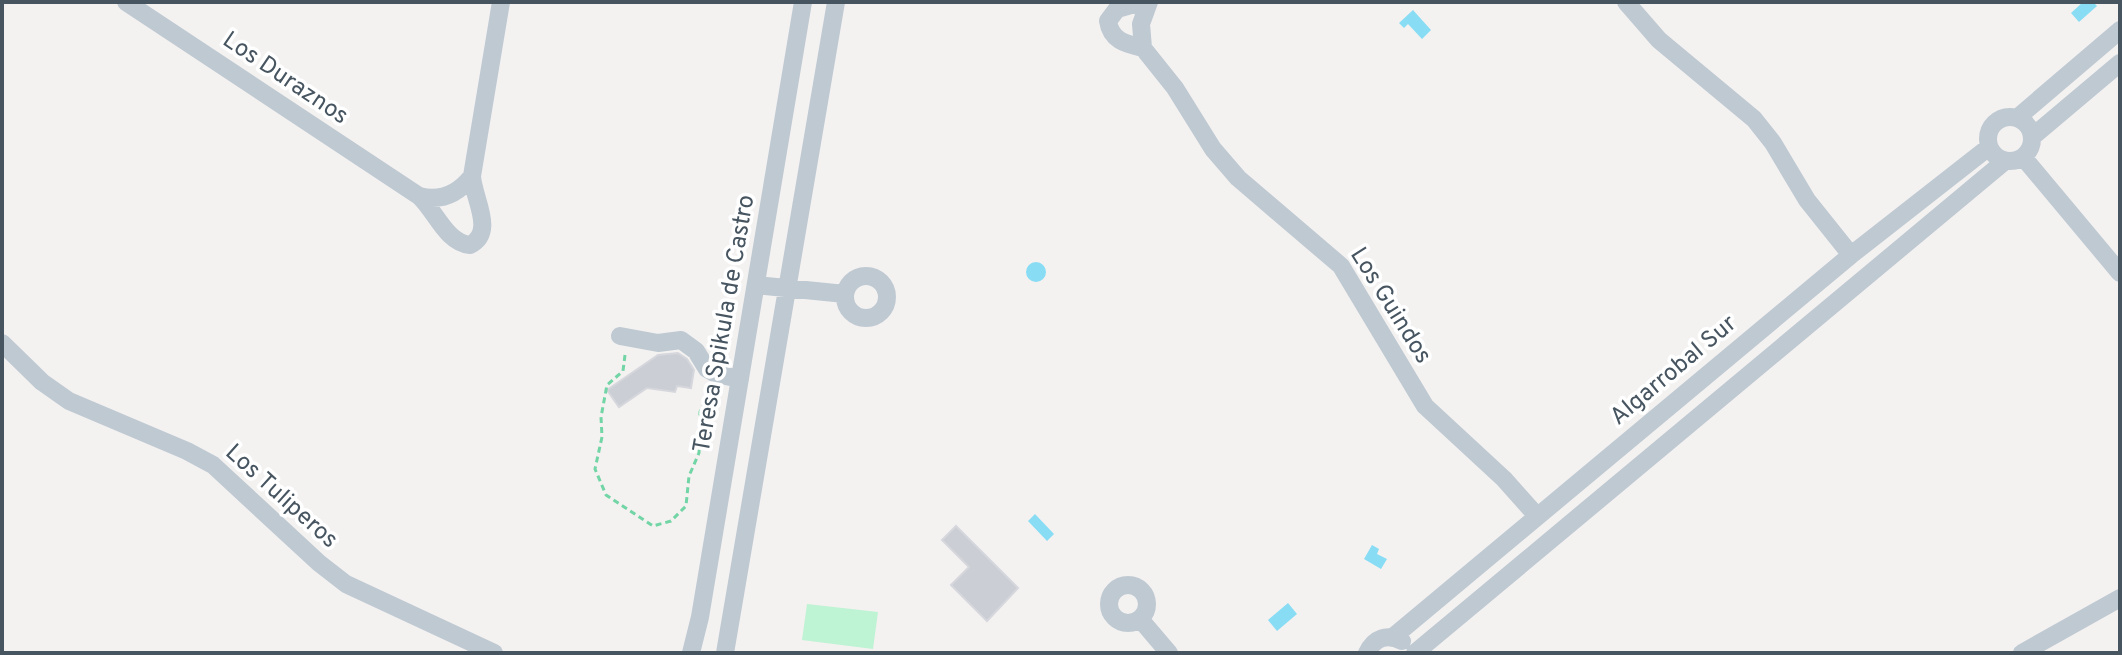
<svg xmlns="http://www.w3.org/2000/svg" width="2122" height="655" font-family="Overpass,sans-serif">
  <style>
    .green { fill: #bef3d3 }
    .water { fill: #88ddf4 }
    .building { fill: #cbced4; stroke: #d5d7dd; stroke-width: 2 }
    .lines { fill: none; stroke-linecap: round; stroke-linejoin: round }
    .path { stroke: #72d5a5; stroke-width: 3; stroke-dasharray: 6 4; stroke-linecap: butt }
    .minor { stroke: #bec9d2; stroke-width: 18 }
    .labels { text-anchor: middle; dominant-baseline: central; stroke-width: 7; stroke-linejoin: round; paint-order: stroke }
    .street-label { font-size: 24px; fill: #475561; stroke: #fff }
  </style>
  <rect width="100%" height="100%" fill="#f4f1f1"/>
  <path class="green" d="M807 604 878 612 873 649 802 640Z"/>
  <path class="water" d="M2083 2H2093L2097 6 2079 22 2071 13Z
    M1413 10 1431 30 1422 39 1408 24 1404 28 1399 23Z
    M1026 272a10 10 0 1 1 20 0a10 10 0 1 1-20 0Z
    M1035 514 1054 534 1047 541 1028 521Z
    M1372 545 1379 549 1377 554 1387 559 1381 569 1364 559Z
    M1288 603 1297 614 1277 631 1268 620Z"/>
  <path class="building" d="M678 353 687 359 694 370 691 388 677 386 675 392 647 388 619 407 607 390 658 355Z
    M956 526 1018 588 987 621 951 585 969 567 942 540Z"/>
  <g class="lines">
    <path class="path" d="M625 355 623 371 607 385 601 417 602 437 595 469 606 495 653 526 671 521 686 506 689 476 699 453 700 412 710 392"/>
    <path class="minor" d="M126 2 419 196C435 210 446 243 470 245 496 232 473 198 472 176L501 2
      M1141 2 1117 9 1108 21C1111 41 1126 44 1143 48
      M1149 2 1141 24 1143 48 1175 88 1213 149 1238 178 1341 266 1425 406 1504 479 1537 516
      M1626 2 1659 40 1754 119 1773 143 1807 200 1851 255
      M1988 139a22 22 0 1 1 44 0a22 22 0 1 1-44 0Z
      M2017 118 2120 30
      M2032 137 2120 63
      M2023 157 2120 273
      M419 196C441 202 458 194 472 176
      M845 297a21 21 0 1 1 42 0a21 21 0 1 1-42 0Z
      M756 285 845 294
      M620 336 658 343 681 340 696 351 707 369 716 374 740 379
      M2 343 42 382 69 401 187 451 213 465 319 563 346 584 494 653
      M1109 604a19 19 0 1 1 38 0a19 19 0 1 1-38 0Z
      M1140 619 1169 653
      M1393 637 1851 255 1989 147
      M691 653 700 617 803 2
      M725 653 836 2
      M1367 653C1374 638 1387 633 1402 641
      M1415 653 2005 161
      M2022 653 2120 598"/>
  </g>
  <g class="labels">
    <g class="street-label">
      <text transform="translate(285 79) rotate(34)">Los Duraznos</text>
      <text transform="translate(1390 306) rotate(58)">Los Guindos</text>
      <text transform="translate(725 324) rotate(-80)">Teresa Spikula de Castro</text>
      <text transform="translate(1674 371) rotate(-40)">Algarrobal Sur</text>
      <text transform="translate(281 497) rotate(42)">Los Tuliperos</text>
    </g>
  </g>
  <rect width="2122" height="655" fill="none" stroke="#475561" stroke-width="8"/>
</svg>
